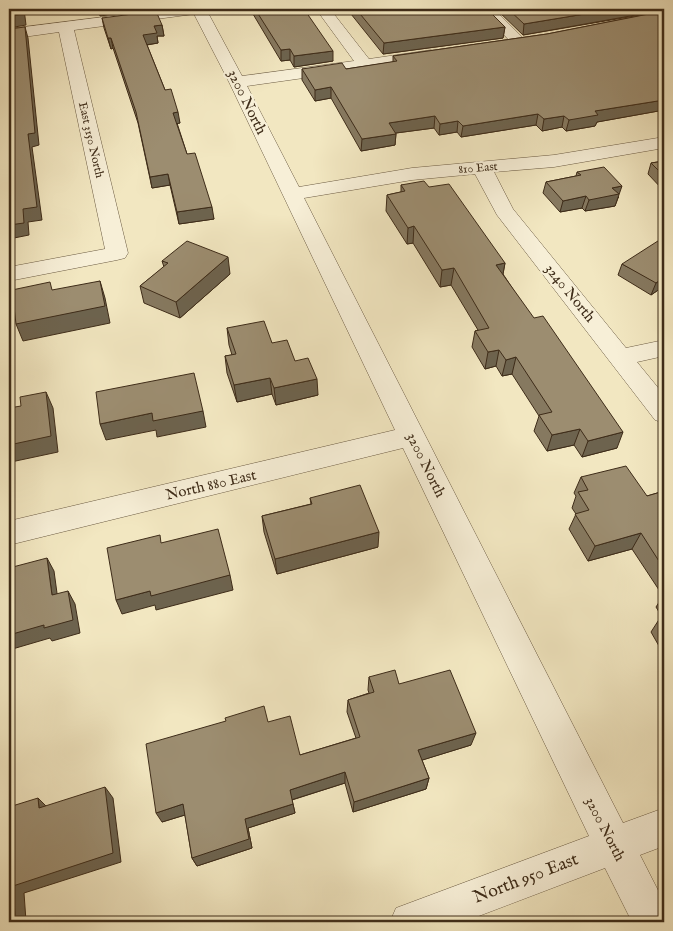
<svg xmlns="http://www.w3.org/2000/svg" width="673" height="931" font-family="'IM FELL English',serif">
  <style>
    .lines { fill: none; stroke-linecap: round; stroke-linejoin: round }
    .minor-casing { stroke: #6b5b43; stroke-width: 1 }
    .minor { fill: #f7efd7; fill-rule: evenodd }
    .wall { fill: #867960; stroke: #3e2c19 }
    .shaded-wall { fill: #6d634e; stroke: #3e2c19 }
    .building { fill: #9c8d70; stroke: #3e2c19 }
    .labels { text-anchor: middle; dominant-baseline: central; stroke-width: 4.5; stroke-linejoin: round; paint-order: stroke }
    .far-street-label { font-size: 12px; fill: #3e2c19; stroke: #f7efd7 }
    .street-label { font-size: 15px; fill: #3e2c19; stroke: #f7efd7 }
    .near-street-label { font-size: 18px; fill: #3e2c19; stroke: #f7efd7 }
  </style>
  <rect width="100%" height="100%" fill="#f2e7c1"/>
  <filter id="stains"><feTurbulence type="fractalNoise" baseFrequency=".004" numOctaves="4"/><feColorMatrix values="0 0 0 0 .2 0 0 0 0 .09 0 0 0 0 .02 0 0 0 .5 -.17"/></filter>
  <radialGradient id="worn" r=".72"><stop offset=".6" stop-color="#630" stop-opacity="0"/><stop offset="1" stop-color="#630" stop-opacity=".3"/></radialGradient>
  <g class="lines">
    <defs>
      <path id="minor" d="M167 9H206L242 76 354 61 316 9H330L369 59 431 50 437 52 439 55 437 58 431 60 247 86 299 187 412 168 554 155 664 137V148L554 167 494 172 513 209 626 348 664 340V356L637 362 664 395V423L655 420 497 215 475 174 412 180 304 198 623 823 664 808V846L640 855 664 902V922H632L605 868 463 922H390L396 908 589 836 403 448 9 545V521L395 430 229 82 194 14 74 30 128 253 125 258 117 260 9 281V267L105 249 59 32 9 39V29Z
        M479 9H494L527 42 524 45H514Z"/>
    </defs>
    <use href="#minor" class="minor-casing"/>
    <use href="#minor" class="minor"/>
  </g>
  <path class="wall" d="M250 9H304L333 61 294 67 290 60 281 61Z
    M347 9H487L505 27 503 38 383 54Z
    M496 9H664V110L597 122 595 126 566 131 562 127 542 131 536 125 461 137 457 132 439 135 434 128 396 133 395 145 361 151 331 98 315 101 302 80V69H346L393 62V56L547 34 664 11 523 35Z
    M102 18 162 25 164 36H157L158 43 147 45 165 90 180 123H177L187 154 214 219 179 224 170 185 152 188 138 123 113 48 111 49 104 28Z
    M664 161V191L648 174 651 163Z
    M577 172 619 197 618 198 615 206 585 211 582 208 560 212 543 193 546 182 576 176Z
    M401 185 429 187 505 263 503 274 617 448 582 457 574 445 547 451 534 431 539 416 512 374 502 376 496 366 485 369 472 347 475 331 478 330 451 285 440 287 413 243 407 244 386 211 387 195 401 192Z
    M162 261 230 274 180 318 144 303 140 286 164 267Z
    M622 264 664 286 651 295 618 275Z
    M227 328 272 343 295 361 318 395 276 405 272 394 237 402 227 373 225 356 232 355 229 345Z
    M581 477 647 496 664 491V653H663L651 632 660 618 662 617 656 607 663 596 632 549 588 561 569 529 576 514 572 508 576 496 574 493Z
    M310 498 378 547 277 574 264 532 262 516 311 504Z
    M369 677 399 684 471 745 422 760 429 778 426 789 353 812 345 783 292 800 295 813 248 828 252 848 197 866 192 858 185 815 162 822 268 722 300 755 356 738 347 712 348 700 369 693 368 690Z"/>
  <path class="shaded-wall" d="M22 9H24L26 25 9 28V16Z
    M98 9H152L100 16Z
    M615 9H664V10L523 35 524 24Z
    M162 25 164 36H157L158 43 145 45 143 35 154 26Z
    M25 27 28 38 39 145 32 147 42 220 28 222 29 235 9 239V225L23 209 28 134Z
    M505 27 503 38 383 54 384 43Z
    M108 38H111L113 48 111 49Z
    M290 49V60L281 61V50Z
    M333 51V61L294 67V56Z
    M331 87V98L315 101V90Z
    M664 100V110L597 122 595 126 566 131 569 120 595 111Z
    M178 112 180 123 175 124 173 113Z
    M538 114 536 125 461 137 463 126Z
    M435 116 434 128 388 134 389 123Z
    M564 116 562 127 542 131 544 119Z
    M458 121 457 132 439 135 440 124Z
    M396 134 395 145 361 151 362 139Z
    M168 174 170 185 152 188 150 177Z
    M622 186 615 206 585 211 589 200 612 188Z
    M586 196 582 208 560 212 563 201Z
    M212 207 214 219 179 224 177 212Z
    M414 226 413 243 407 244 408 228Z
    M228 257 230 274 180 318 176 302Z
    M505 263 502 279 496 265Z
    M454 268 451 285 440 287 442 270Z
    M664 277V286L651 295 656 283Z
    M100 281 105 298 110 323 23 341 16 324Z
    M499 350 496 366 485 369 488 352Z
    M516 357 512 374 502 376 506 360Z
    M270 378 272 394 237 402 234 385Z
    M317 379 318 395 276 405 274 388Z
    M46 392 53 408 58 452 11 462V469L9 470V445Z
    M203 411 206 427 157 437 156 430 106 440 100 424 152 413Z
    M580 429 574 445 547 451 552 435Z
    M623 432 617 448 582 457 588 441Z
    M379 532 378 547 277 574 275 559Z
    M641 533 632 549 588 561 595 546Z
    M47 558 54 571 59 608 52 595Z
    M230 575 233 590 156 610 155 605 122 614 116 600 150 591Z
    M68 591 75 604 80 633 52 641 50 638 9 650V635Z
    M476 733 471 745 416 762 418 750Z
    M345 772V783L291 800 290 790Z
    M429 778 426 789 353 812 354 802Z
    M105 787 113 798 121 862 24 893 26 921 24 922H9L13 886Z
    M38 798 48 808H39Z
    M183 804 188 814 162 822 156 813Z
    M293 804 295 813 248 828 252 848 197 866 192 858 245 819Z"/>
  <path class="building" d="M9 9H22L23 14 9 16Z
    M255 9H304L333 51 294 56 290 49 281 50Z
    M356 9H487L505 27 384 43Z
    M508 9H615L524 24Z
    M156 11 162 25 154 26 157 33 143 35 165 90 171 89 178 112 173 113 187 154 195 153 212 207 177 212 168 174 150 177 136 112 111 38H108L102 18Z
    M664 11V100L595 111 598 115 569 120 564 116 544 119 538 114 463 126 458 121 440 124 435 116 389 123 396 134 362 139 331 87 315 90 302 69 342 63 346 69 397 61 393 56 547 34Z
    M25 27 35 133 28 134 37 207 23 209 24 223 9 225V29Z
    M664 161V176L651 163Z
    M604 167 622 186 612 188 619 194 589 200 586 196 563 201 546 182 581 175 577 172Z
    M424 181 429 187 449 184 505 263 496 265 534 318 543 316 623 432 588 441 580 429 552 435 539 415 552 412 516 357 506 360 499 350 488 352 475 331 489 328 454 268 442 270 414 226 408 228 387 195 405 191 401 185Z
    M661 239 664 240V277L656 283 622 264Z
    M187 241 228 257 176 302 140 286 168 263 162 261Z
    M100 281 105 306 16 324 12 290 50 282 52 290Z
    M264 321 272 343 287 340 295 361 308 358 317 379 274 388 270 378 234 385 225 356 236 354 227 328Z
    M194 373 203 411 153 421 152 413 100 424 96 392Z
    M46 392 51 436 9 445V408L21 406 20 397Z
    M626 466 647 496 664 491V569L641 533 595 546 575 514 589 510 578 492 588 490 581 477Z
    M360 485 379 532 275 559 262 516 312 504 310 498Z
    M218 529 230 575 151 596 150 591 116 600 107 548 160 535 161 543Z
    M47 558 52 595 68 591 73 620 44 628V625L9 635V568Z
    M664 617V625L660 618Z
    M395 670 399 684 450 670 476 733 418 750 429 778 354 802 345 772 290 790 293 804 245 819 249 839 192 858 183 804 156 813 146 744 226 721 225 718 264 706 268 722 290 716 300 755 360 737 348 700 374 692 369 677Z
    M105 787 113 853 13 886 15 915 9 917V807L38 798 39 808Z"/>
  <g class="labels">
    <g class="far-street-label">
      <text transform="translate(91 140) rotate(77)">East 3150 North</text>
      <text transform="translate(478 168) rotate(-5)">810 East</text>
    </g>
    <g class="street-label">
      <text transform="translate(247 102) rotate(64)">3200 North</text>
      <text transform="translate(570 293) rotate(51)">3240 North</text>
      <text transform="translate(426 465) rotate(64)">3200 North</text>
      <text transform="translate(211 485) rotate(-13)">North 880 East</text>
      <text transform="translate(605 829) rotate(63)">3200 North</text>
    </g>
    <g class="near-street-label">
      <text transform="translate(526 879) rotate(-21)">North 950 East</text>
    </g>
  </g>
  <rect width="673" height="931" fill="none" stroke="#f2e7c1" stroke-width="30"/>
  <rect x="10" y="10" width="653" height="911" fill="none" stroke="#3e2c19" stroke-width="2.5"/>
  <rect x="15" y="15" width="643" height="901" fill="none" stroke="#3e2c19"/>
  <rect width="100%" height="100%" filter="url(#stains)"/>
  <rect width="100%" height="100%" fill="url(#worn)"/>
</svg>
